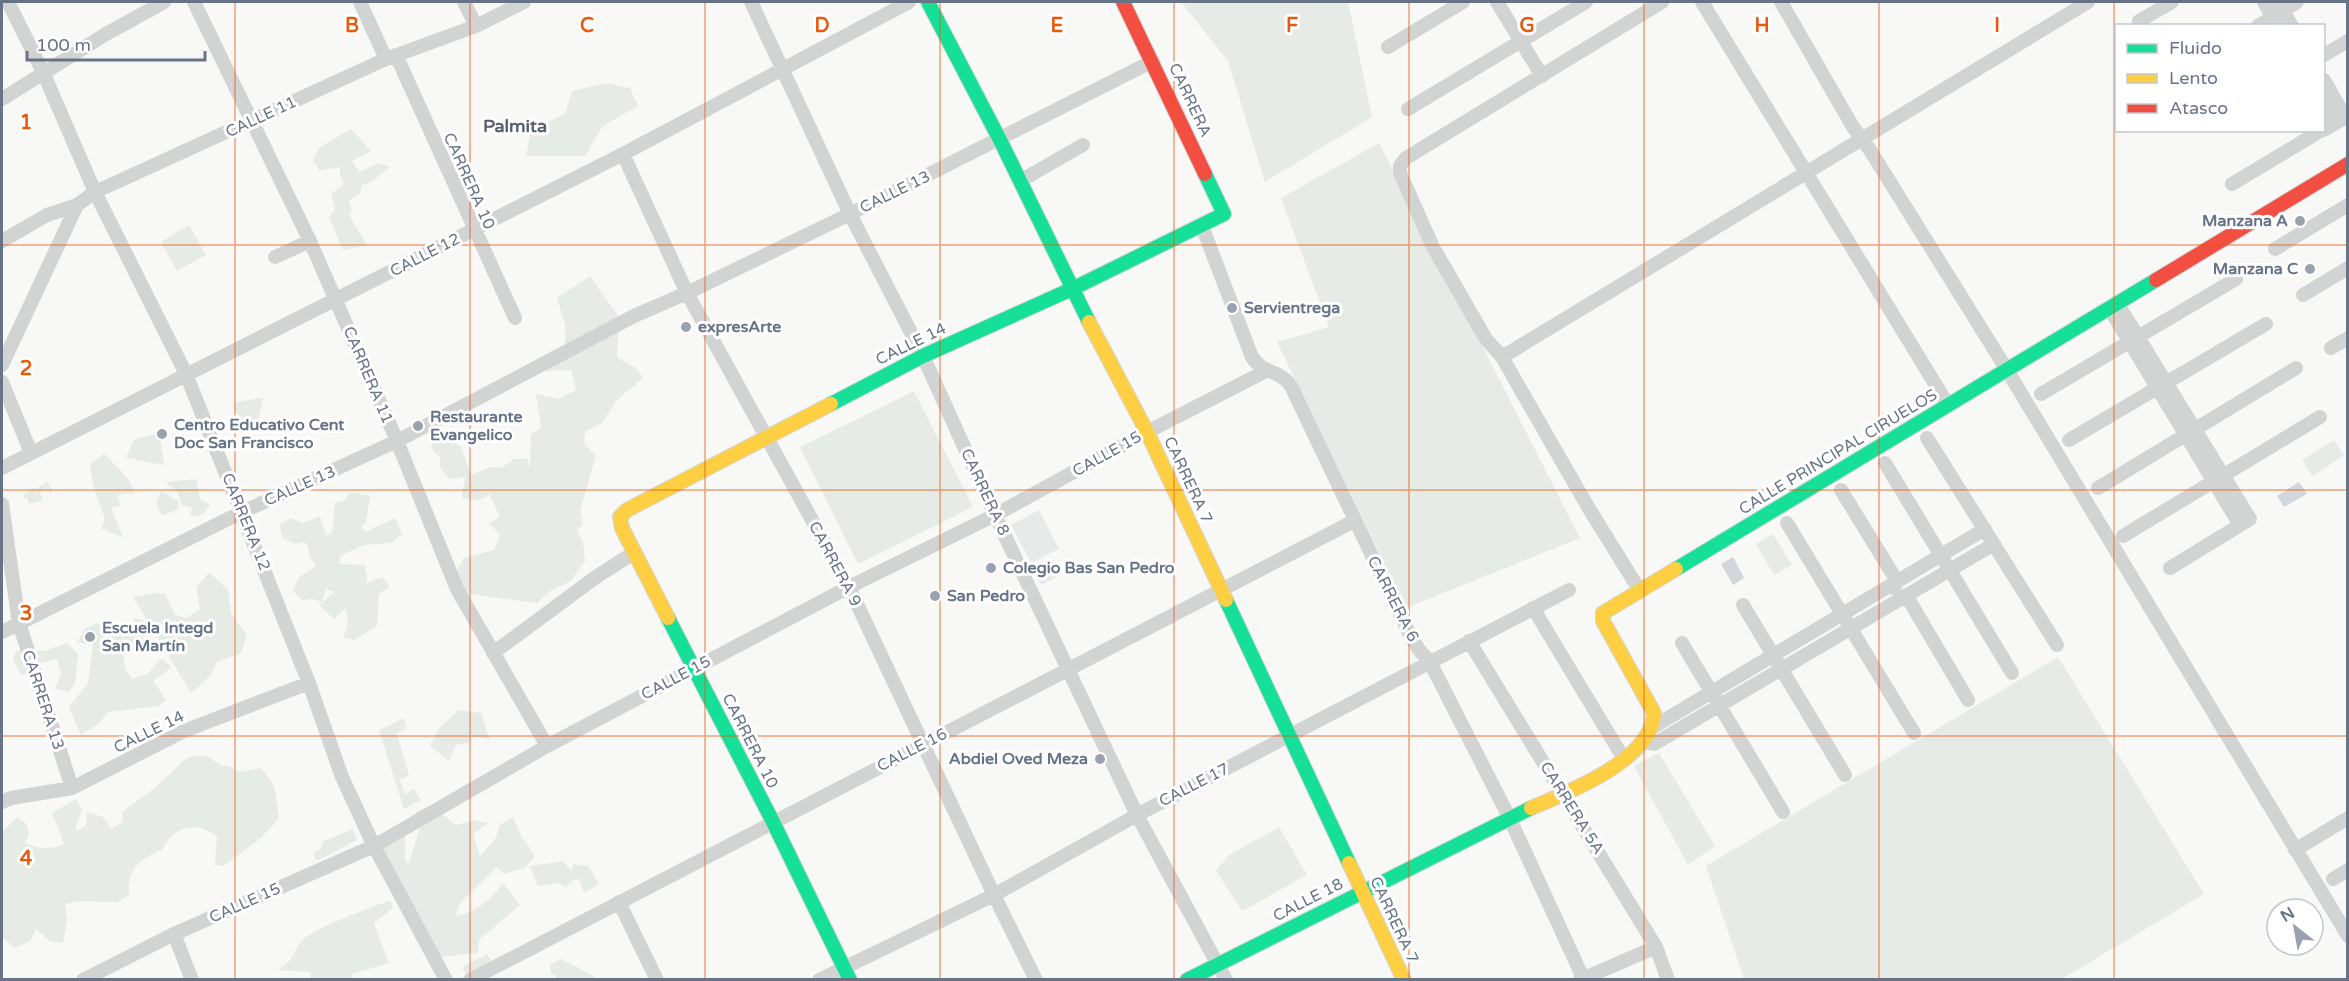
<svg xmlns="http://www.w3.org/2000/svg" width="2349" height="981" font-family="'Varela Round',sans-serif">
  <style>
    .built { fill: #e8e9e9 }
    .green { fill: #e7ebe5 }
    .water { fill: #d2d7db }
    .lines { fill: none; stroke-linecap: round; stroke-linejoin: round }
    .fast-casing { stroke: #d3d5d6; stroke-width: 16 }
    .slow-casing { stroke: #d3d5d6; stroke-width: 16 }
    .jam-casing { stroke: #d3d5d6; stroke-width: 16 }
    .street { stroke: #d2d3d3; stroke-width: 14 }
    .fast { stroke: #16e098; stroke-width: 14 }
    .slow { stroke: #ffcf43; stroke-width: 14 }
    .jam { stroke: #f24e42; stroke-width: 14 }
    .grid { fill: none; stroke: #e8590c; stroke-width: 1.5; stroke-opacity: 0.55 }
    .poi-dot { fill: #9aa2af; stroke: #fff; stroke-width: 2 }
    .labels { text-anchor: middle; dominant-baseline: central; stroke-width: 6; stroke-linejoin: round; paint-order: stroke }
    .street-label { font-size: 16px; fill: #677488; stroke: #fff }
    .poi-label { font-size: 16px; font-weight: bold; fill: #677488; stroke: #fff; text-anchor: start }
    .neighbourhood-label { font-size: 18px; font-weight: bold; fill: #555f6d; stroke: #fff }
    .grid-label { font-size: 20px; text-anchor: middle; font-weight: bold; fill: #e8590c; stroke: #fff; stroke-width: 6; stroke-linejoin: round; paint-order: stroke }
  </style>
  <rect width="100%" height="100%" fill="#f8f8f7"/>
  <path class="built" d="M1039 510 1059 549 1031 563 1011 525Z
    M1048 561 1057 577 1041 585 1033 569Z"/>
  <path class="green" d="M1181 2H1348L1372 117 1265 182 1228 61Z
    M606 83 630 88 638 106 603 126 585 156H526L531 130 565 114 572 91Z
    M351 129 371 151 352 161 359 172 378 163 390 167 373 181 362 185 360 193 349 201 352 210 349 215 367 245 343 250 329 217 335 210 331 194 344 184 340 174V167L319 171 313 159 320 147Z
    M1379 143 1580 538 1406 608 1277 342 1329 327 1281 198Z
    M189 225 206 255 177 271 161 242Z
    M590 276 619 317 617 357 636 368 643 378 617 400 602 423 585 432 584 443 596 456 580 511 583 524 577 530 583 542 585 561 571 581 550 591 537 603 469 594 461 585 457 571 464 558 494 550 500 535 489 523 500 517 490 495 475 501 462 498C461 490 465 485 465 477L450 479 439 467 441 458 433 451 431 445 440 433 461 447 471 475 490 467 501 468 514 459H527L530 468 531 434 541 428 536 394 559 399 576 390 571 370 541 371 565 353V324L557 298Z
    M914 391 973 507 858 564 800 447Z
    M258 398H263L259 419 246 424 233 409 234 403Z
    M160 433 164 465 126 458 134 439Z
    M2334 440 2344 456 2312 476 2302 460Z
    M104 453 129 480 135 493 117 495 121 506 111 508 123 537 101 529 105 519 93 486 90 465Z
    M196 479 200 499 210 505C205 513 200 517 190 516L192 508 182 505 177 491 165 482Z
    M47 481 52 491 51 494 46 489 40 493 43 500 29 504 27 498H24L23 495 32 488 37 489Z
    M161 491 179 502 178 509 162 516 156 503Z
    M350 492 370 496 366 522 361 526 365 532 395 518 402 534 391 543 364 545 340 556V564L365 565 367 583 382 577 390 587 379 594 377 626 355 640 343 638 348 624 346 608 334 619 319 605 335 592 326 589 322 602 312 599 302 600 293 591 299 577 316 566 310 558 307 544 301 542 295 544 282 538 280 525 291 518 303 523 320 516 326 536 332 532 335 503 344 501Z
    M1773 534 1792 565 1774 575 1756 544Z
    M209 573 228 589 231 613 247 635 241 653 217 662 211 675 191 693 133 597 154 593 165 594 175 615 187 618 200 609 196 587Z
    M134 618 146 621 153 644 123 655 125 669 132 679 147 674 161 659 172 667 153 681 166 700 159 706 108 712 98 724 81 735 69 707 88 683 93 645 77 642 85 629 97 623 116 629H133Z
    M67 643 78 654 75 683 69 692 55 688 61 674 57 659 36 665 31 675 21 674 13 660 16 651H45Z
    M2058 657 2204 894 2062 979H1744L1706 866Z
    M459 710 481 713 490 740 472 736 469 743 456 745 449 761 430 746 439 728Z
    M404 718 406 728 397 734 409 775 400 780 405 794 414 789 421 800 404 809 379 730Z
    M1659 753 1715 846 1688 865 1634 766Z
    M196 755 208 757 220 765 229 766 240 772 261 768 274 785 279 818 263 836 224 866 215 865 217 837C198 819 172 827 162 850 140 858 127 869 129 895L118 902 79 901 65 904 67 918 63 943 50 941 36 929 30 941 14 948 2 937V832L17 817 27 825 29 835 25 843C39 850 50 849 64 844L52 813 76 799 82 810 75 829 77 831 86 826 87 812 103 817 112 829 122 822 123 811 156 787 184 760Z
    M431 805 456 825 474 820 489 823 473 834 480 856 496 838 500 825 513 817 521 836 535 856 526 867 504 874 497 867 459 905 456 916C477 912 490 900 503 883L520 905 479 940 478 953 441 957 380 850 405 833V860L409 863 420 827 416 812Z
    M1279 827 1307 875 1242 911 1216 871 1229 855Z
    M353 829 357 840 317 861 313 853 321 849V846L324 841Z
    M563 861 571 871 574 864 588 866 599 884 584 893 579 879H574L566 887 559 883 538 886 530 866Z
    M390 900 393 908 374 923 389 963 351 974 353 979H310L311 972 277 970C297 959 292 950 304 939 320 925 369 909 390 900Z
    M487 954 493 964 468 977 462 967Z
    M561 959 599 979H556V976L551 973 550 964Z"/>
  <path class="water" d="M2299 482 2307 494 2284 507 2277 496Z
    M1733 557 1744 578 1733 585 1721 564Z"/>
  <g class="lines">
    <defs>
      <path id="fast" d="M928 2 1000 140 1089 322
        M831 404 923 356 1072 289 1224 214 1205 174
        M1676 569 2156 280
        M1226 600 1349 863
        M668 618 773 822 850 980
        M1187 980 1531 808"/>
      <path id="slow" d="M1089 322 1147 432 1226 600
        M668 618 622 528 620 517 627 510 831 404
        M1531 808C1569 792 1652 760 1654 713L1603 621V613L1676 569
        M1349 863 1404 980"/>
      <path id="jam" d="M1123 2 1205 174
        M2156 280 2348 164"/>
    </defs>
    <use href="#fast" class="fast-casing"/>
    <use href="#slow" class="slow-casing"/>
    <use href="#jam" class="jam-casing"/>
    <path class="street" d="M8 2 43 72 95 192 186 374 309 683 342 777 374 846 446 980
      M194 2 310 241 397 441 457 589 547 746
      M360 2 386 59
      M464 2 476 26
      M751 2 850 214 923 356 995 515 1137 815 1226 980
      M1497 2 1542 76
      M1702 2 1948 405
      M1781 2 1853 127 1870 150 2007 370 2348 936
      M2264 2 2278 26
      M2278 2 2292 26
      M2139 21 2172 2
      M2258 26 2297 2
      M1388 47 1463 2
      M396 55 515 318
      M2324 55 2348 41
      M2324 80 2345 117
      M2 99 106 34 164 2
      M2324 102 2335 123
      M1408 109 1586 2
      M2324 130 2348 116
      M623 154 687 293 849 587 994 895 1036 980
      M1020 181 1083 145
      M2232 184 2322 130
      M1202 226 1252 357C1265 376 1278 368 1291 386L1408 631 1419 650 1430 662 1509 817 1584 980
      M2 241 47 215 77 205 95 192 386 59 476 26 524 2
      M2275 249 2348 205
      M275 257 310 241
      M2303 295 2348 268
      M2117 303 2250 519 2170 568
      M2109 308 2240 525
      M2331 348 2348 338
      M1502 357 2088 2
      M2 365 77 205
      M2 382 31 453
      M2041 394 2236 279
      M1927 438 2057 645
      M2069 440 2266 324
      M1885 463 2012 673
      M2 468 623 154 909 2
      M2098 488 2296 368
      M1841 490 1897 581 1894 588
      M2 504 19 623 72 788
      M1787 523 1914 733
      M2123 536 2320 417
      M1640 591 1588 507 1502 357 1486 339 1433 247 1400 173V166L1406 158 1662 2
      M1906 595 1968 700
      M1743 605 1845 775
      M1533 608 1624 759
      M2 632 242 512 397 441 634 316 687 293 850 214 1153 61
      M1469 641 1656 947 1668 980
      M1682 643 1783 812
      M493 653 596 577 635 552
      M1653 727 1985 529
      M1644 742 1654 744 1994 544
      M2 802 11 798 72 788 184 731 309 683
      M2295 850 2348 818
      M2333 879 2348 870
      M619 902 657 980
      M174 934 192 980
      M83 980 174 934 374 846 547 746 849 587 995 515 1147 432 1266 371
      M470 980 1354 521
      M819 980 994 895 1137 815 1569 590
      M1580 980 1656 947"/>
    <use href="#fast" class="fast"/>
    <use href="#slow" class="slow"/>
    <use href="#jam" class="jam"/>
  </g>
  <path class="grid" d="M235 2V980M470 2V980M705 2V980M940 2V980M1174 2V980M1409 2V980M1644 2V980M1879 2V980M2114 2V980M2 245H2348M2 490H2348M2 736H2348"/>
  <g class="poi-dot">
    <circle cx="2300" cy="221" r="6"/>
    <circle cx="2310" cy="269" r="6"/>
    <circle cx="1232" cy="308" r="6"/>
    <circle cx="686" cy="327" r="6"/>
    <circle cx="418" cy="426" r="6"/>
    <circle cx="162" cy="434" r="6"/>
    <circle cx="991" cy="568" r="6"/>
    <circle cx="935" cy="596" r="6"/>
    <circle cx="90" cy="637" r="6"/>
    <circle cx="1100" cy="759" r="6"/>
  </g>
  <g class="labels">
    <g class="street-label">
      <text transform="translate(1190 100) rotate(65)">CARRERA</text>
      <text transform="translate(261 117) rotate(-25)">CALLE 11</text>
      <text transform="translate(469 181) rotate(66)">CARRERA 10</text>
      <text transform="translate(895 192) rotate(-26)">CALLE 13</text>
      <text transform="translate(425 255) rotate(-27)">CALLE 12</text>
      <text transform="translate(911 344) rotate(-26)">CALLE 14</text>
      <text transform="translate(368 375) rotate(67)">CARRERA 11</text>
      <text transform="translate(1838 452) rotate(-31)">CALLE PRINCIPAL CIRUELOS</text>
      <text transform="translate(1107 454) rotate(-29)">CALLE 15</text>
      <text transform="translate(1188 480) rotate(65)">CARRERA 7</text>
      <text transform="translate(300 486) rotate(-24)">CALLE 13</text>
      <text transform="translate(985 492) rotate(65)">CARRERA 8</text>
      <text transform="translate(246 522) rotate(68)">CARRERA 12</text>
      <text transform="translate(835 564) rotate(62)">CARRERA 9</text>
      <text transform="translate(1393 599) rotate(63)">CARRERA 6</text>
      <text transform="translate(676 678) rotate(-28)">CALLE 15</text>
      <text transform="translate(43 700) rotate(72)">CARRERA 13</text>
      <text transform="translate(149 732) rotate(-26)">CALLE 14</text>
      <text transform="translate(750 741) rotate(63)">CARRERA 10</text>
      <text transform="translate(912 750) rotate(-27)">CALLE 16</text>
      <text transform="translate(1194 785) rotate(-27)">CALLE 17</text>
      <text transform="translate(1572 808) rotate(58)">CARRERA 5A</text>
      <text transform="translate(1308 900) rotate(-27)">CALLE 18</text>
      <text transform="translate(245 903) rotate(-24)">CALLE 15</text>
      <text transform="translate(1394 920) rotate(65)">CARRERA 7</text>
    </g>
    <g class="poi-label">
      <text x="2288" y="221" text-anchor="end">Manzana A</text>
      <text x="2298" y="269" text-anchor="end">Manzana C</text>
      <text x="1244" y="308">Servientrega</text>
      <text x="698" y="327">expresArte</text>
      <text x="430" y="417">Restaurante<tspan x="430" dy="18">Evangelico</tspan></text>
      <text x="174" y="425">Centro Educativo Cent<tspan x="174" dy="18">Doc San Francisco</tspan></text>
      <text x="1003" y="568">Colegio Bas San Pedro</text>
      <text x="947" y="596">San Pedro</text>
      <text x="102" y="628">Escuela Integd<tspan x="102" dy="18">San Martín</tspan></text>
      <text x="1088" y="759" text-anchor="end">Abdiel Oved Meza</text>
    </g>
    <g class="neighbourhood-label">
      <text x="515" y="126">Palmita</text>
    </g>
  </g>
  <g class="grid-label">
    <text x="352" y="32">B</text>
    <text x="587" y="32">C</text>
    <text x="822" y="32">D</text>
    <text x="1057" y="32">E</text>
    <text x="1292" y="32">F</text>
    <text x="1527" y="32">G</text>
    <text x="1762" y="32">H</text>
    <text x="1997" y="32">I</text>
    <text x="26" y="129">1</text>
    <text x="26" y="375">2</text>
    <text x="26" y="620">3</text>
    <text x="26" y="865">4</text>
  </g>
  <rect width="2349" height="981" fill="none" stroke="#677488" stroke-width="6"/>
  <rect x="2115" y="24" width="210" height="108" fill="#ffffff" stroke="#c2c7cf" stroke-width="1.5"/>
  <rect x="2127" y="44" width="30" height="9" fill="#16e098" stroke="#c2c7cf" stroke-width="1.5"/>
  <text x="2169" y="54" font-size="18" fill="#677488">Fluido</text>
  <rect x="2127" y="74" width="30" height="9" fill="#ffcf43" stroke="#c2c7cf" stroke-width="1.5"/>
  <text x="2169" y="84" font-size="18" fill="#677488">Lento</text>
  <rect x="2127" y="104" width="30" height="9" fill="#f24e42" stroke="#c2c7cf" stroke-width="1.5"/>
  <text x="2169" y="114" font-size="18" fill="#677488">Atasco</text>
  <g transform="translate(2295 927) rotate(329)"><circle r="28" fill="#ffffff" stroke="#c2c7cf" stroke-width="1.5"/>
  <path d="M0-4.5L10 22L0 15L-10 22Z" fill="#9aa2af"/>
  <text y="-9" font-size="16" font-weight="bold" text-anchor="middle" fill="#677488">N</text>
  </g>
  <path d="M27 51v9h178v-9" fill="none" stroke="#677488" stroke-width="3"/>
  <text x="36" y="51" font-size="18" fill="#677488" stroke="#ffffff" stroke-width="4.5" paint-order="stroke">100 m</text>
</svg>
